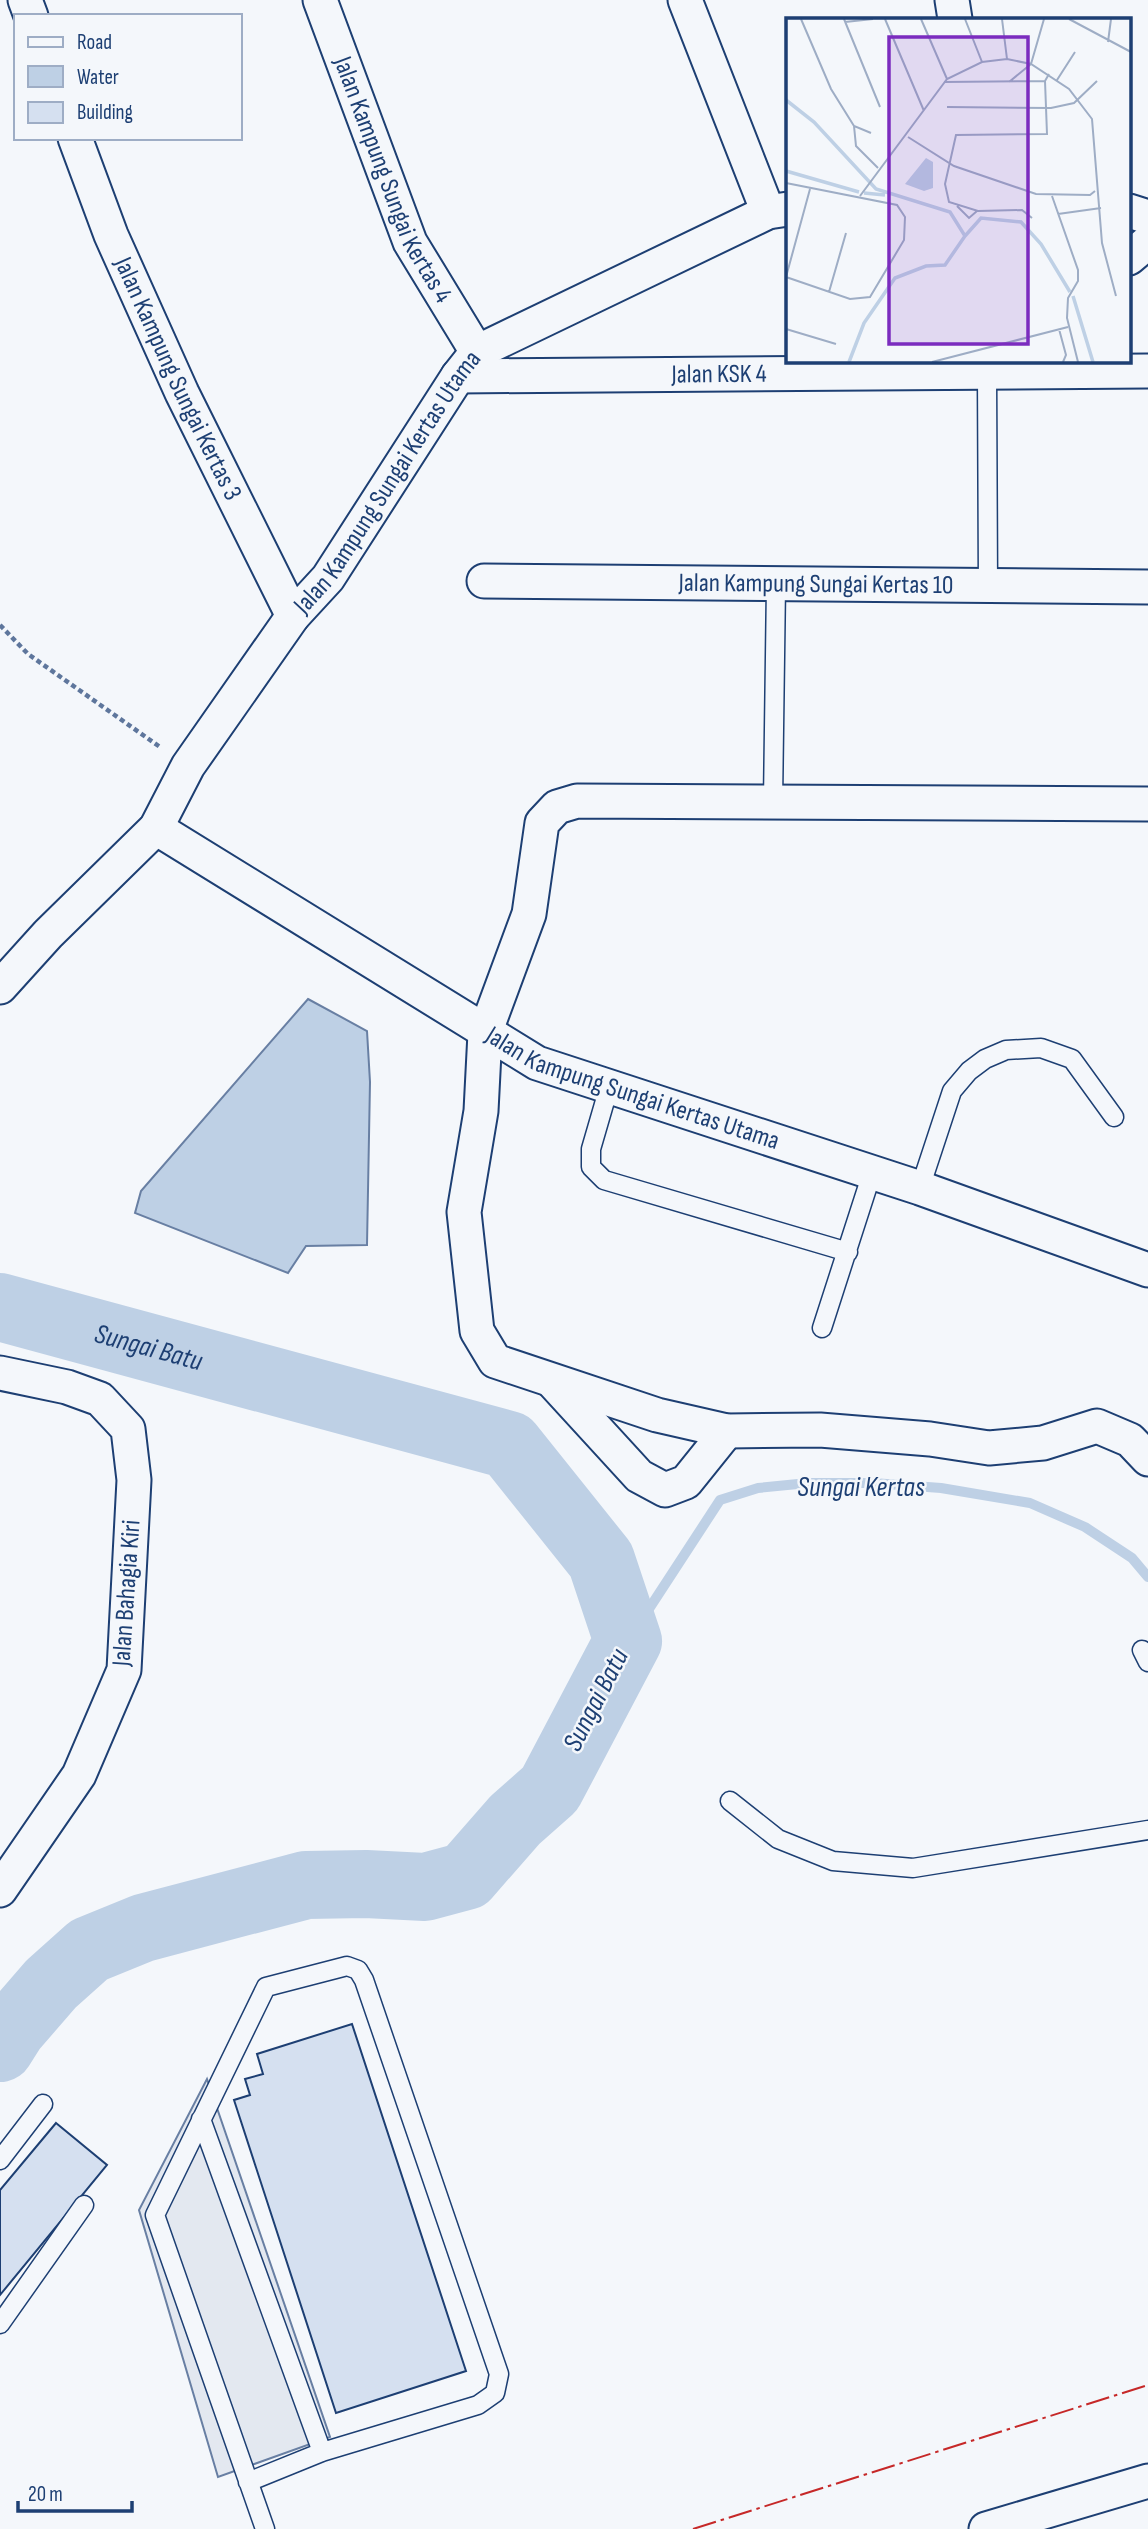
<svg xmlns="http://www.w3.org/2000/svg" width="1148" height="2529" font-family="'Sofia Sans Condensed',sans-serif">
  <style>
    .parking { fill: #e3e8f0; stroke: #687fa3; stroke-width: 2 }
    .water { fill: #bed0e5; stroke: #687fa3; stroke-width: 2 }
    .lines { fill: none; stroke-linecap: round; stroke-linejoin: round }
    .stream { stroke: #bed0e5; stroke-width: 10 }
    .river { stroke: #bed0e5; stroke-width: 68 }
    .building { fill: #d5e0f0; stroke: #1d3f73; stroke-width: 2 }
    .lane-casing { stroke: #1d3f73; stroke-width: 21 }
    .street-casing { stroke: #1d3f73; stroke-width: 37 }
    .path { stroke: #5e769c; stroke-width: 4.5; stroke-dasharray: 5 3.5; stroke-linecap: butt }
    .lane { stroke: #f4f7fb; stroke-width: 18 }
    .street { stroke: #f4f7fb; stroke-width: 33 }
    .power { stroke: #c62828; stroke-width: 2; stroke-dasharray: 24 5 3.5 5; stroke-linecap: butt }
    .labels { text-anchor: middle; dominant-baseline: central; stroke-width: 5; stroke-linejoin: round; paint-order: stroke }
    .street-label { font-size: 26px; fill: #1d3f73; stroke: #f4f7fb }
    .water-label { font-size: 28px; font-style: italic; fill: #1d3f73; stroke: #f4f7fb }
    .inset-river { fill: none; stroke: #bed0e5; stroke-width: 3.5 }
    .inset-road { fill: none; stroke: #9eadc5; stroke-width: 2 }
    .view { fill: #7b2cbf; fill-opacity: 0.15; stroke: #7b2cbf; stroke-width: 3.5 }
    .inset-edge { fill: none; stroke: #1d3f73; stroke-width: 3.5 }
  </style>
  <rect width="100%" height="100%" fill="#f4f7fb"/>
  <path class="parking" d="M207 2079 330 2437 218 2477 139 2210Z"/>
  <path class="water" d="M308 999 367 1031 370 1082 367 1245 306 1246 288 1273 135 1213 141 1191Z"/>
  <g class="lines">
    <path class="stream" d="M628 1641 720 1500 758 1488 808 1483H873L941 1488 1030 1503 1085 1527 1132 1558 1148 1577"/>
    <path class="river" id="s1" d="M0 1307 509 1445 601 1560 628 1641 550 1789 515 1820 466 1876 425 1887 366 1884 306 1885 143 1928 89 1950 51 1984 12 2029 0 2048"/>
  </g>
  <path class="building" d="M352 2024 466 2371 336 2413 234 2100 250 2095 245 2079 263 2074 257 2054Z
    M56 2123 107 2165 0 2295V2190Z"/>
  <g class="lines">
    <defs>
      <path id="lane" d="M987 374 988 586
        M773 802 776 584
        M609 1087 591 1149V1167L604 1180 848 1252
        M920 1188 952 1091 969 1071 985 1059 1006 1050 1041 1048 1072 1059 1114 1117
        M822 1328 872 1173
        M1142 1650 1148 1662
        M730 1801 778 1839 833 1861 913 1868 1148 1830
        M201 2119 322 2452
        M0 2160 43 2104
        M0 2324 84 2205
        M248 2482 322 2452 478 2405 495 2393 499 2374 364 1980 358 1970 347 1966 266 1987 155 2215 265 2529"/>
      <g id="street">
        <path d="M25 0 31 16"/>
        <path id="s2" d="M320 0 410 242 477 352"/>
        <path d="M685 0 768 212"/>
        <path d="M952 0 955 19"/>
        <path id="s3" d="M75 138 111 235 182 393 293 616"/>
        <path d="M1129 211 1148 217"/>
        <path d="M1129 258 1148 242"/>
        <path id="s4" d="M458 376 1148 371"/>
        <path id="s5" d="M484 581 1148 587"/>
        <path d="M1148 804 577 801 557 807 542 823 529 914 485 1033 481 1111 464 1212 477 1331 495 1361 657 1415 727 1431 820 1430 930 1439 989 1448 1043 1443 1097 1426 1130 1440 1148 1459"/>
        <path id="s6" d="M156 828 537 1063 920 1188 1148 1270"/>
        <path id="s7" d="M0 987 48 934 156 828 188 766 293 616 328 578 458 376 477 352 768 212 788 209"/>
        <path d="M0 1373 67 1387 100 1399 128 1429 134 1480 124 1670 79 1775 0 1890"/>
        <path d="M552 1381 639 1476 665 1490 686 1482 727 1431"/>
        <path d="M986 2529 1148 2481"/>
      </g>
    </defs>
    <use href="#lane" class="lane-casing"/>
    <use href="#street" class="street-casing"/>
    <path class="path" d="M0 625 28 654 160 747"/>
    <use href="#lane" class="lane"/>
    <use href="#street" class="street"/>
    <path class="power" d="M693 2529 1148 2385"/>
  </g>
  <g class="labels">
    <g class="street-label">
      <text stroke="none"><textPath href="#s2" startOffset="194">Jalan Kampung Sungai Kertas 4</textPath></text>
      <text stroke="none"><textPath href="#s4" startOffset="261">Jalan KSK 4</textPath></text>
      <text stroke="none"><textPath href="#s3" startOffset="262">Jalan Kampung Sungai Kertas 3</textPath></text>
      <text stroke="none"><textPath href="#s7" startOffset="640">Jalan Kampung Sungai Kertas Utama</textPath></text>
      <text stroke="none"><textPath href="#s5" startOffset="332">Jalan Kampung Sungai Kertas 10</textPath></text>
      <text stroke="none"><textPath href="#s6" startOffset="546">Jalan Kampung Sungai Kertas Utama</textPath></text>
      <text transform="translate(127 1593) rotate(-86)">Jalan Bahagia Kiri</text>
    </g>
    <g class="water-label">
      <text stroke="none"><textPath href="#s1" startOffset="154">Sungai Batu</textPath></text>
      <text x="861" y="1487">Sungai Kertas</text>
      <text transform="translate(596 1700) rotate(-63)">Sungai Batu</text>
    </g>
  </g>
  <g transform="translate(786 18)">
    <rect width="345" height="345" fill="#f4f7fb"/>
    <path d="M140 140 147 144V170L138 173 119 166Z" fill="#bed0e5"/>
    <path class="inset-river" d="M0 82 28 104 90 171 164 194 179 218 159 247 140 248 109 260 78 305 63 344M0 153 73 174M78 175 99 177M179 218 195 200 235 204 255 226 284 274M287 278 307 344"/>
    <path class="inset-road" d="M15 1 45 71 68 108 85 115M58 1 94 89M99 1 138 93M135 1 161 61M179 1 196 44M216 1 221 41M283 1 345 34M59 4 87 1M322 24 325 1M245 46 258 1M271 62 289 34M158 64 259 63 263 56M223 64 245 46M161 89 265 90 288 85 311 63M68 108 70 128 92 150M122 119 168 148 250 176 304 177 309 173M0 165 111 187 119 199 118 222 84 279 64 281 0 259M74 178 161 61 196 44 221 41 245 46 283 71 306 101 316 225 330 278M266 178 292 252V263L282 280 281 300 292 344M171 188 183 200 191 193M272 196 315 190M246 200 236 192 192 193 163 184 159 166 170 117 261 116 259 63M0 259 24 171M43 274 60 215M0 311 50 326M273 311 280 337 277 344M146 344 282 309"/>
    <path class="view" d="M103 19H242V326H103Z"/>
    <rect width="345" height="345" class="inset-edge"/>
  </g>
  <rect x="14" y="14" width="228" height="126" fill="#f4f7fb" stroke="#9eadc5" stroke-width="2"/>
  <rect x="28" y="37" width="35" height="10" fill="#f4f7fb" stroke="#9eadc5" stroke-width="2"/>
  <text x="77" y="49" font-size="21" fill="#1d3f73">Road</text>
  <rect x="28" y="66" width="35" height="21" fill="#bed0e5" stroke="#9eadc5" stroke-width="2"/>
  <text x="77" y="84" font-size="21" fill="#1d3f73">Water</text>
  <rect x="28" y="102" width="35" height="21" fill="#d5e0f0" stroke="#9eadc5" stroke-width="2"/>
  <text x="77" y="119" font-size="21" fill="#1d3f73">Building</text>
  <path d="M18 2501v10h114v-10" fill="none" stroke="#1d3f73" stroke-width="3.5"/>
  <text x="28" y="2501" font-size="21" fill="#1d3f73" stroke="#f4f7fb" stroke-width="5" paint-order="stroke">20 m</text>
</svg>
